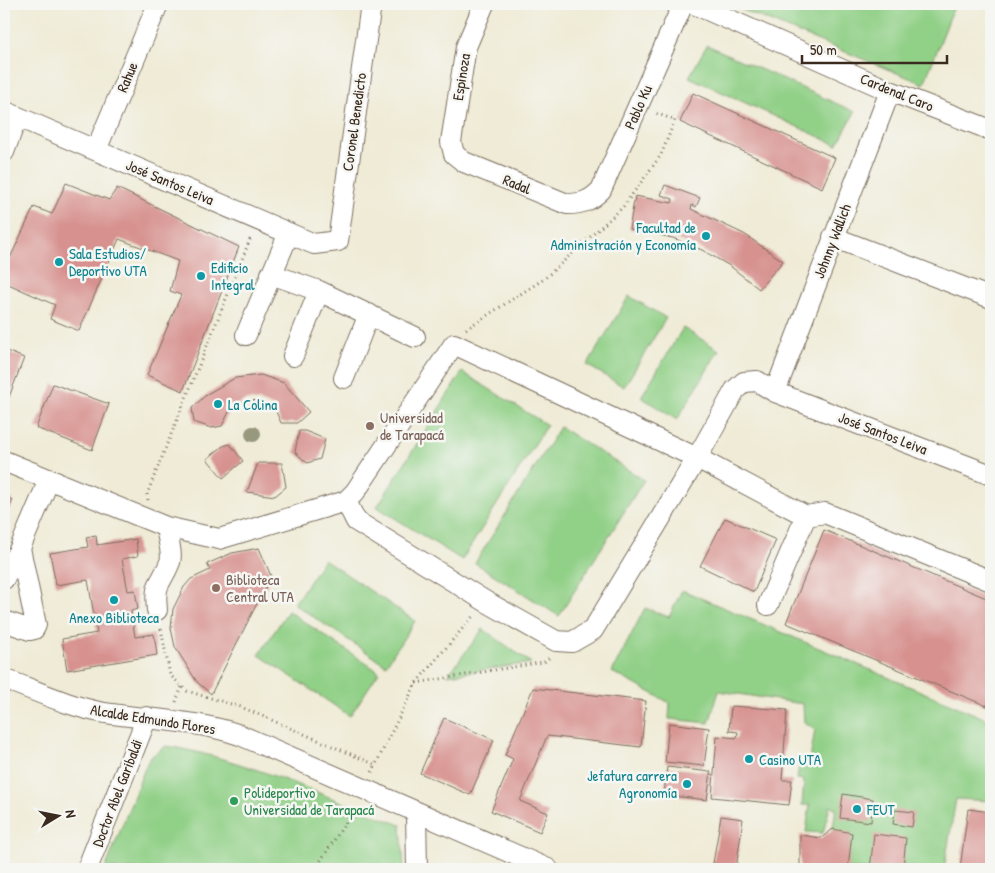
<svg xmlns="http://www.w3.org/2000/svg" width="995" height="873" font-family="'Patrick Hand',sans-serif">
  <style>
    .green { fill: #91d087; stroke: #667d52 }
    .building { fill: #d7928f }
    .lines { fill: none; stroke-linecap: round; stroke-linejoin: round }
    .minor-casing { stroke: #7a6e5e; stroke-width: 22 }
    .path { stroke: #7a6e5e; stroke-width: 3; stroke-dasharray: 1 4; stroke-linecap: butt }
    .minor { stroke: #fff; stroke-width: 20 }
    .tree { fill: #98987f }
    .culture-dot { fill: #0f9aa8; stroke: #f6f6f2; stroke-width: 2 }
    .education-dot { fill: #8d6e63; stroke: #f6f6f2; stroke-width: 2 }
    .leisure-dot { fill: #2e9e5b; stroke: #f6f6f2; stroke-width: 2 }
    .labels { text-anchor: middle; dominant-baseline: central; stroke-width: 5; stroke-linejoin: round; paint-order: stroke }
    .street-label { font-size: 15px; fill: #3b2a1e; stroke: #f6f6f2 }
    .culture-label { font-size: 15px; fill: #0d838f; stroke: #f6f6f2; text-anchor: start }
    .education-label { font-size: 15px; fill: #785e54; stroke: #f6f6f2; text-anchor: start }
    .leisure-label { font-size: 15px; fill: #27864d; stroke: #f6f6f2; text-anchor: start }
  </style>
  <rect width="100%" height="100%" fill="#f6f6f2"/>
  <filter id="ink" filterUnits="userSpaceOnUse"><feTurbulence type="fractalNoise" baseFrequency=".02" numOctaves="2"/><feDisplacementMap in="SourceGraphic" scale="10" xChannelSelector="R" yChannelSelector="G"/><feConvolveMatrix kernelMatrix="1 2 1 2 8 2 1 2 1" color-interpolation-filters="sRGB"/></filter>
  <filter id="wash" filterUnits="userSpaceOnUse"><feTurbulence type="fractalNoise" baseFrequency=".0096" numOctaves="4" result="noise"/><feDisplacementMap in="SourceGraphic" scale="20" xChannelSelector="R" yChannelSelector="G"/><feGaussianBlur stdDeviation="1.12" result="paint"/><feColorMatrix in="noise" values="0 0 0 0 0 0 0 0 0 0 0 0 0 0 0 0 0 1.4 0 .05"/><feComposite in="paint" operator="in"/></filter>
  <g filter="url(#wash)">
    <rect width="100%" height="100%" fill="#efebd6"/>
    <path class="green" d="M728 4H955L924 84Z
      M707 45 855 112 837 145 689 77Z
      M629 296 666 318 624 387 587 365Z
      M683 328 719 350 677 420 641 397Z
      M462 372 547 425 462 560 377 507Z
      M560 427 644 480 559 616 475 563Z
      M324 559 415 621 386 665 294 604Z
      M682 590 991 721V801L956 799 944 869H847L850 843 831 841 836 808 830 806 823 833 806 832 810 805H802L804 780 797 779 800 760H810L815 729 804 722 803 704 719 691 709 723 669 719 670 703 612 672 645 608 669 617Z
      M288 611 379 672 350 716 259 655Z
      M483 629 531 663 448 675Z
      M166 746C247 759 324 797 401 825L404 869H105L147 763 152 756Z"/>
    <g id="blocks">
      <path class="building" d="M693 93 835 158 822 188 680 122Z
        M66 183 109 200 117 188 239 247 183 391 147 375 181 295 170 291 178 261 119 239 79 331 50 319 55 305 4 282V271L34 207 52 214Z
        M665 185 700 198 696 207 692 205 691 209 744 234 783 261 759 289 730 266 702 250 673 238 629 229 635 196 672 203 673 199 661 195Z
        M4 350 24 358 4 410Z
        M261 375 284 383 309 412 297 423H281L274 407 260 401 246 400 231 408 222 426 211 428 194 422 192 408 207 394 235 378Z
        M53 384 109 404 92 450 36 428Z
        M299 431H305L325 439 320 459 307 463 295 452Z
        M230 444 243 461 223 478 207 459 223 446Z
        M258 463H282L286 487 275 496 247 492Z
        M4 497 13 500 4 521Z
        M725 518 776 540 754 592 700 566Z
        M824 530 991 600V695L987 706 786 623Z
        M96 535 97 545 136 539 138 556 122 559 128 591 135 590 138 609 131 611 135 637 154 634 157 655 67 670 62 639 97 633 88 580 56 585 50 553 88 547 86 537Z
        M259 548 271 576 211 694 197 682 175 647 171 628 173 609 184 587 191 579 210 570 207 564 232 553Z
        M533 688 646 701 641 747 547 736 520 801 548 813 540 832 491 811 513 759 505 755Z
        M731 706 787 710 782 780H792L789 805 712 797 717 736 737 738 738 732 729 731Z
        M444 718 494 740 470 795 420 773Z
        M669 723 709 728 704 766 665 762Z
        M667 767 711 772 707 800 664 795Z
        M843 794 873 799 871 822 840 818Z
        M968 809 991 812V869H960Z
        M895 810 914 812 912 827 893 824Z
        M721 816 743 819 736 869H712Z
        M833 829 852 833 848 869H800V835L821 838Z
        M874 834 906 838 903 869H870Z"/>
    </g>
  </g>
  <g filter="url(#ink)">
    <use href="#blocks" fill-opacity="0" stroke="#7a6e5e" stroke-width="1"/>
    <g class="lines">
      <defs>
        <path id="minor" d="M484 4 466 47 451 142 454 154 464 162 567 204C582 204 590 201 601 190L683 4
          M694 4 890 91 991 130
          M4 111 314 244 338 241 371 4
          M96 150 158 4
          M4 152 17 117
          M833 237 991 298
          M271 274 319 291 415 337
          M246 335 289 233
          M454 344 697 458 593 630 572 642 556 641 485 601 356 521 346 501 355 492Z
          M293 356 319 291
          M344 378 369 314
          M775 392 890 91
          M4 461 166 527 219 539 346 501
          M991 475 775 392 757 381 744 382 735 390 697 458 806 516 825 513 991 581
          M4 579 20 548 49 480
          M768 605 806 516
          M157 610C154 580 161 586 170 562 173 553 167 537 166 527
          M4 621 30 630 34 629 36 625 20 548
          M4 679C37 691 70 707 105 713 151 720 195 720 240 735L548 869
          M416 812 417 869
          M87 869 147 717"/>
      </defs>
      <use href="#minor" class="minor-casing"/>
      <path class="path" d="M466 329 544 279 623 207 661 155 675 120 655 113
        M148 500 147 494 251 237
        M161 629 170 675 187 691 241 707 374 764
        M416 683 544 662 549 658
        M176 702 182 686
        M372 772 416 683 474 615
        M315 869 356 807"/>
      <use href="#minor" class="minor"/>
    </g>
    <circle class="tree" cx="253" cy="434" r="8"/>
  </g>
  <g class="culture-dot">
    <circle cx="706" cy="236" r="5"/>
    <circle cx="59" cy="262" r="5"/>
    <circle cx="201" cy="276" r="5"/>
    <circle cx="218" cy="404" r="5"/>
    <circle cx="114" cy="600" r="5"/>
    <circle cx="749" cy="759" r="5"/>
    <circle cx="687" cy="784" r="5"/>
    <circle cx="857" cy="809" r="5"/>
  </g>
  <g class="education-dot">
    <circle cx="370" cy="426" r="5"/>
    <circle cx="216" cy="588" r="5"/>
  </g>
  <circle class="leisure-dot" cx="234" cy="801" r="5"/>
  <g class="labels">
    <g class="street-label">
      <text transform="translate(127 77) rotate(-67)">Rahue</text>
      <text transform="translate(461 77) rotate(-81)">Espinoza</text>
      <text transform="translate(897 92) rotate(22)">Cardenal Caro</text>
      <text transform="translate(638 107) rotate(-66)">Pablo Ku</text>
      <text transform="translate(354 122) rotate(-82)">Coronel Benedicto</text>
      <text transform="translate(170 182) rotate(23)">José Santos Leiva</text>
      <text transform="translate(517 184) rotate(22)">Radal</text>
      <text transform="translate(832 241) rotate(-69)">Johnny Wallich</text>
      <text transform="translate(883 433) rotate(21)">José Santos Leiva</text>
      <text transform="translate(153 719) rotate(9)">Alcalde Edmundo Flores</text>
      <text transform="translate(117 793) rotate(-69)">Doctor Abel Garibaldi</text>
    </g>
    <g class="culture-label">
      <text x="696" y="227" text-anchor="end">Facultad de<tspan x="696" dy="17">Administración y Economía</tspan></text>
      <text x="69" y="253">Sala Estudios/<tspan x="69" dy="17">Deportivo UTA</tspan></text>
      <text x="211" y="267">Edificio<tspan x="211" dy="17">Integral</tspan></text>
      <text x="228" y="404">La Colina</text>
      <text x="114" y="617" text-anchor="middle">Anexo Biblioteca</text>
      <text x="759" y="759">Casino UTA</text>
      <text x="677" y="775" text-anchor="end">Jefatura carrera<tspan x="677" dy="17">Agronomía</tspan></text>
      <text x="867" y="809">FEUT</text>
    </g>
    <g class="education-label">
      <text x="380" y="417">Universidad<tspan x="380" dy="17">de Tarapacá</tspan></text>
      <text x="226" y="579">Biblioteca<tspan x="226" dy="17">Central UTA</tspan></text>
    </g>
    <g class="leisure-label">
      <text x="244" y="792">Polideportivo<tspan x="244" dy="17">Universidad de Tarapacá</tspan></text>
    </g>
  </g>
  <rect width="995" height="873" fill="none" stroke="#f6f6f2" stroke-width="20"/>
  <g transform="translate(58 816) rotate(80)" stroke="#f6f6f2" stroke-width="4" paint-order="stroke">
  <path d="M0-4L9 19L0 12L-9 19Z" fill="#3b2a1e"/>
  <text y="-8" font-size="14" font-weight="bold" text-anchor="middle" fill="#3b2a1e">N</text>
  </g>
  <path d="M802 55v8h145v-8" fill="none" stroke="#3b2a1e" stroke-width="2.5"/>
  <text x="810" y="55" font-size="15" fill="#3b2a1e" stroke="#f6f6f2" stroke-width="4" paint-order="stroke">50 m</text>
</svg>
